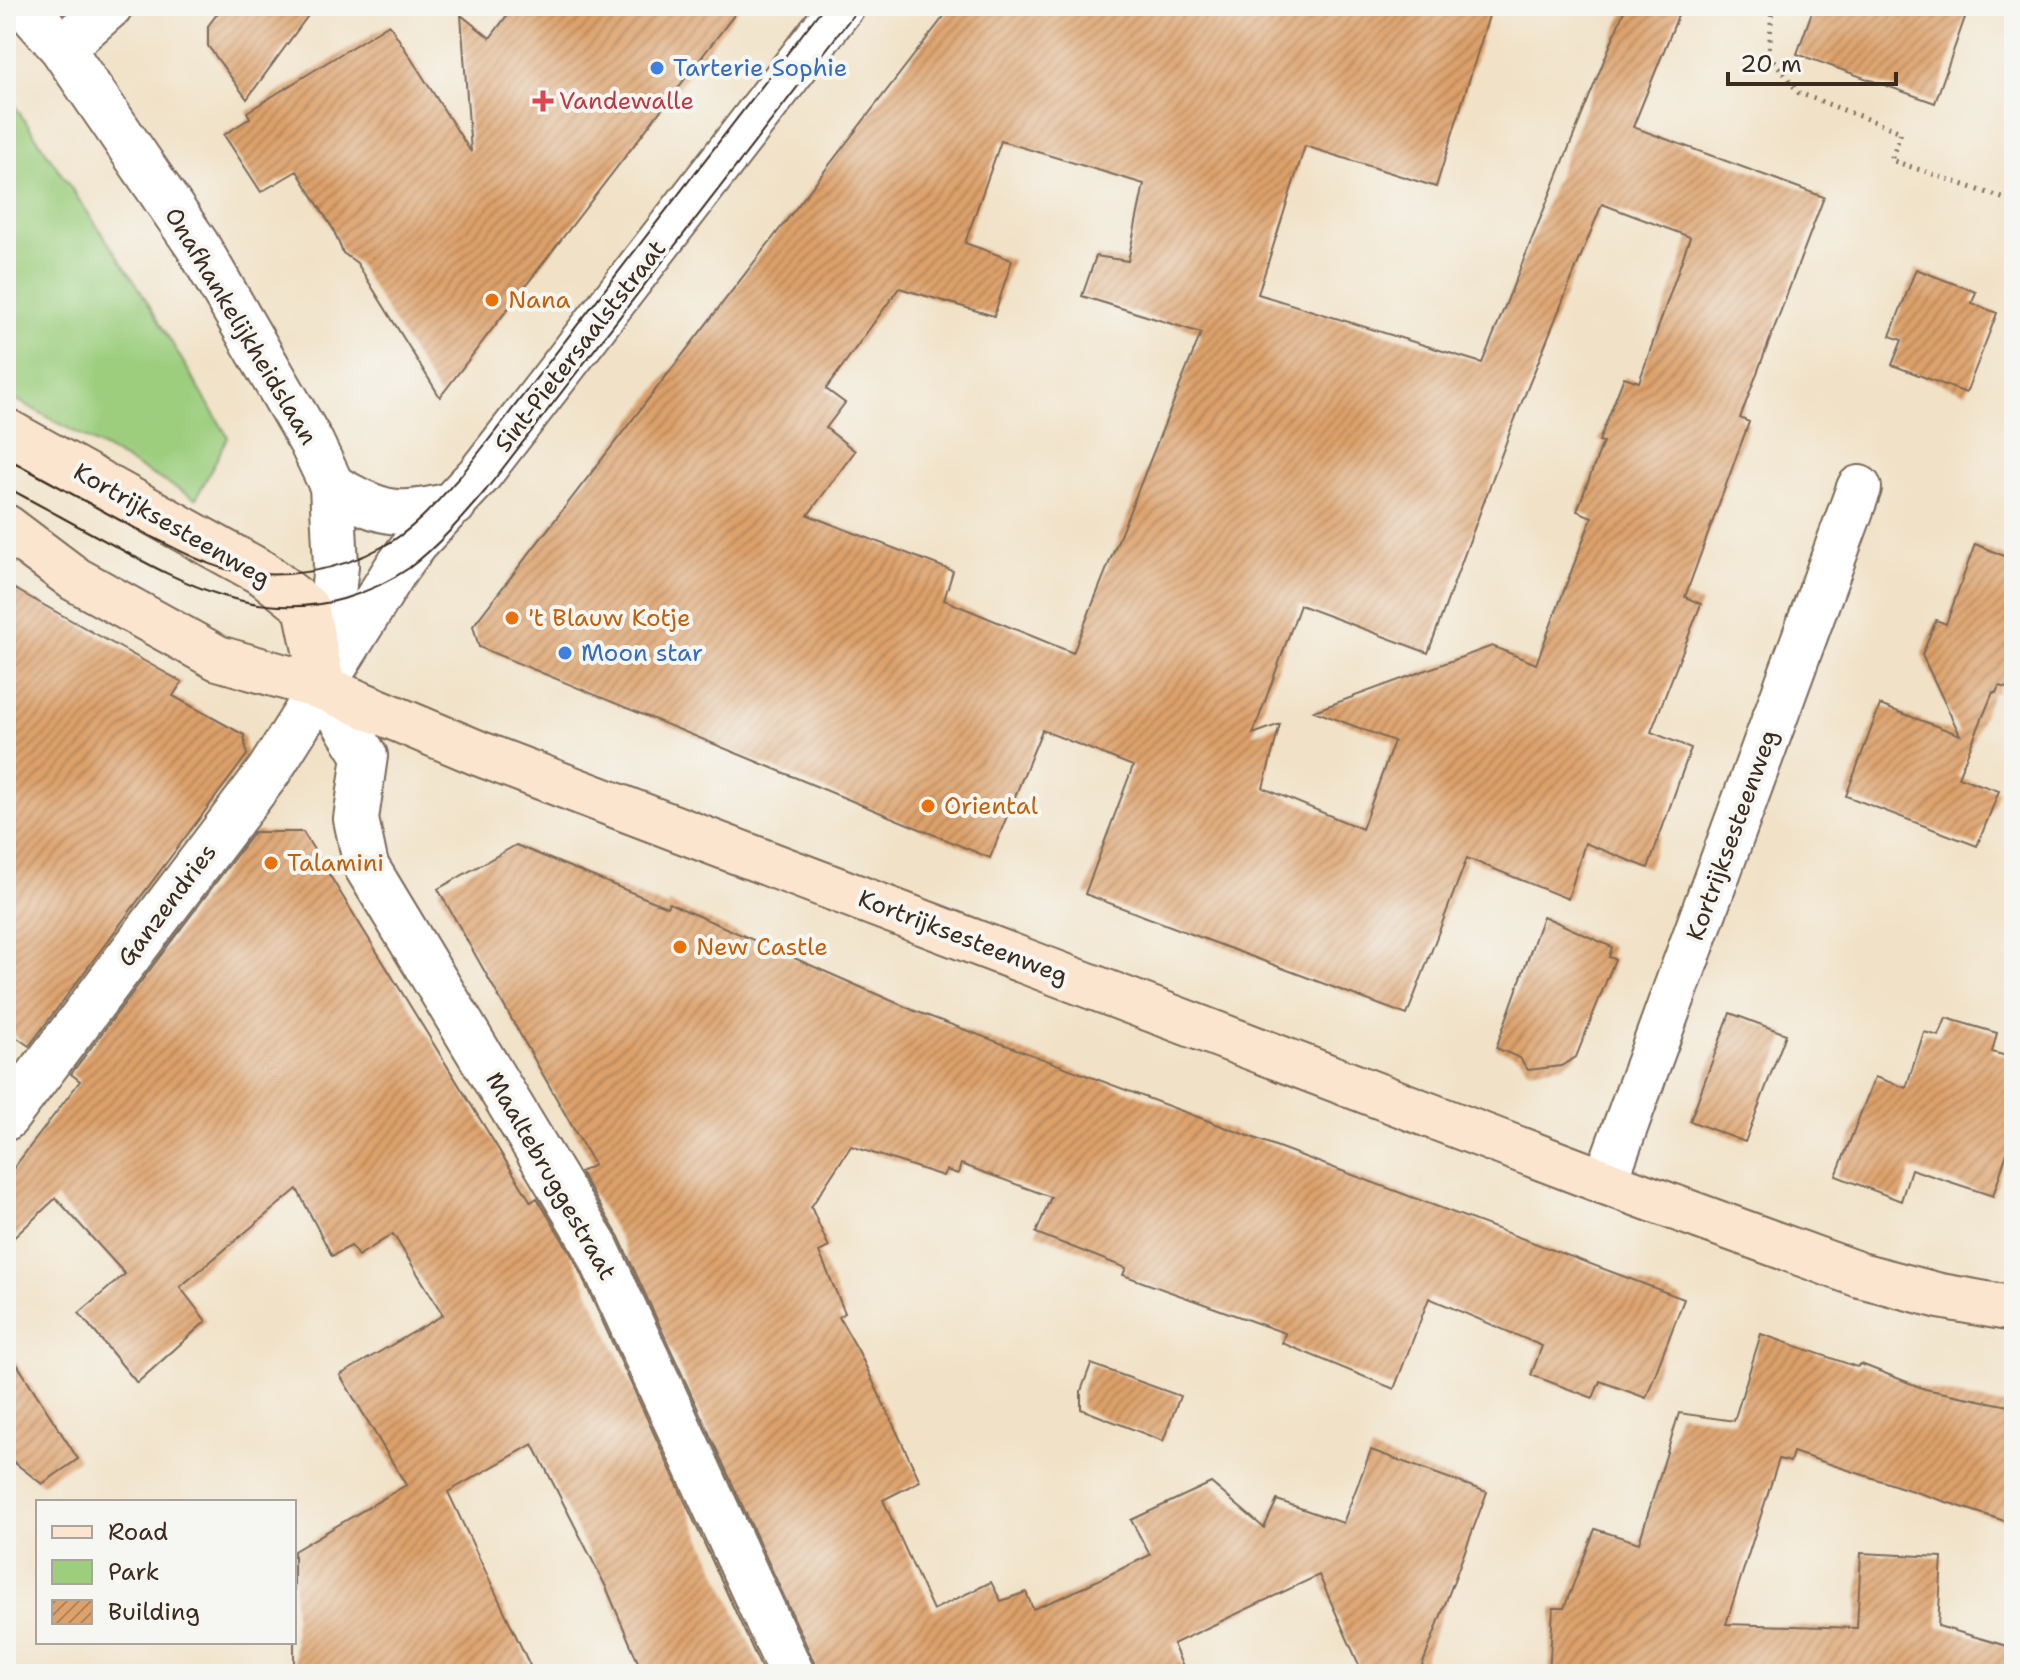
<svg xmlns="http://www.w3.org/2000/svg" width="2020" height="1680" font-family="'Shantell Sans',sans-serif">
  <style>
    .park { fill: #9cce7e; stroke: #6c7c4e; stroke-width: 2 }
    .building { fill: url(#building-hatch); fill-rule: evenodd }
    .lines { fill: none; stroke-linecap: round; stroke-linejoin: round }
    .street-casing { stroke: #7b6a59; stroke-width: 48 }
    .secondary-casing { stroke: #7b6a59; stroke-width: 48 }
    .path { stroke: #7b6a59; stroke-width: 5; stroke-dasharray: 2 6; stroke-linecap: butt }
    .street { stroke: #fff; stroke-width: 44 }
    .secondary { stroke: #fbe5cf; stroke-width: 44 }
    .tram { stroke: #3b2a1e; stroke-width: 2 }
    .shop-dot { fill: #3f7fe0; stroke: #f6f6f2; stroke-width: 3 }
    .health-dot { fill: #e0444e; stroke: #f6f6f2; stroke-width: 3 }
    .food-dot { fill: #e8710a; stroke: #f6f6f2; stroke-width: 3 }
    .labels { text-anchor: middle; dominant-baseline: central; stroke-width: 8; stroke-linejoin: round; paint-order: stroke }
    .shop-label { font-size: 24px; fill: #366cbe; stroke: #f6f6f2; text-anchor: start }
    .health-label { font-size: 24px; fill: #be3a42; stroke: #f6f6f2; text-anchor: start }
    .food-label { font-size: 24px; fill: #c56008; stroke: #f6f6f2; text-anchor: start }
    .street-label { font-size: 24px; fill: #3b2a1e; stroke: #f6f6f2 }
  </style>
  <defs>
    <pattern id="building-hatch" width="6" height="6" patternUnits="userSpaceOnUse" patternTransform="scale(2)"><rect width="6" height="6" fill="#dda16b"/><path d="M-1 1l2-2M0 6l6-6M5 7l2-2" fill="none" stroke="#b48357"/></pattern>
  </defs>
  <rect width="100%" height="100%" fill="#f6f6f2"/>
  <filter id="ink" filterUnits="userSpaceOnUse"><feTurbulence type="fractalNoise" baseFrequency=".0125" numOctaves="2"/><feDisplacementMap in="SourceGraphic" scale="16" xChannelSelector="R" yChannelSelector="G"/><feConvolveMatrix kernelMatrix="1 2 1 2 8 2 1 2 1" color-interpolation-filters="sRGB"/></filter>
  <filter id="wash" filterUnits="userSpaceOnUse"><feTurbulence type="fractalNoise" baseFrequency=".006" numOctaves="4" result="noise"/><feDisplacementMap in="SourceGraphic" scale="32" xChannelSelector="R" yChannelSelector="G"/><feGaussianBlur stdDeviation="1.8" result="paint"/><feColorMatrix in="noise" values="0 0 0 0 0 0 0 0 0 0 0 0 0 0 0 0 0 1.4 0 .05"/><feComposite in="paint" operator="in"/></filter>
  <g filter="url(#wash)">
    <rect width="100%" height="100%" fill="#f1e2c7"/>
    <path class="park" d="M6 93 136 283 228 437 196 499 6 394Z"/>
    <g id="blocks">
      <path class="building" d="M231 6H315L247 99 208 46V26L220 10 229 9Z
        M514 6H741L440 397 357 263 343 253 333 229 297 171 261 192 224 135 250 118 247 112 389 24 471 152 461 15 490 38Z
        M952 6H1492L1436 187 1305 146 1258 294 1482 363 1626 6H1682L1633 127 1824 197 1740 418 1749 422 1685 597 1701 604 1651 732 1691 748 1648 868 1585 843 1568 899 1467 858 1407 1015 1085 894 1133 766 1042 730 990 858 479 647 473 626ZM1001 141 1144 184 1128 261 1096 256 1082 296 1201 333 1073 653 944 600 953 571 808 515 855 451 826 428 845 403 826 389 899 288 994 316 1012 260 965 243ZM1602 204 1690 237 1639 382 1624 377 1599 441 1603 442 1577 511 1592 517 1536 664 1492 646 1314 711 1394 741 1362 829 1263 788 1280 724 1253 734 1300 605 1428 653 1511 429Z
        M1814 6H1969L1935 103 1797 54Z
        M1916 269 1976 292 1972 303 1997 313 1966 393 1892 365 1902 340 1890 336Z
        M1975 544 2014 560V690L1999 686 1996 693 1993 692 1958 777 1999 791 1977 846 1846 796 1880 705 1960 735 1922 655 1936 620 1946 624Z
        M6 584 182 682 173 696 244 735 247 755 29 1046 6 1030Z
        M254 832H303L531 1202 537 1198 574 1259 764 1674H643L606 1587 533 1444 448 1492 534 1674H294V1551L406 1485 340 1375 443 1315 393 1234 358 1256 351 1246 332 1256 297 1189 180 1287 206 1321 137 1383 79 1313 125 1274 56 1198 6 1245V1178L80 1081 71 1074Z
        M516 845 667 907 669 903 915 1011 1684 1299 1646 1398 1600 1381 1593 1398 1531 1375 1542 1346 1429 1298 1394 1389 1282 1343 1285 1333 1123 1275 1126 1268 1036 1233 1051 1197 961 1164 958 1174 946 1170 943 1176 851 1146 811 1207 829 1247 819 1252 845 1313 839 1317 859 1352 920 1481 883 1500 933 1610 991 1582 1001 1601 1026 1592 1033 1609 1065 1596 1150 1555 1131 1520 1211 1483 1264 1528 1277 1500 1343 1523 1371 1450 1487 1492 1419 1674H1363L1319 1575 1173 1644 1186 1674H817L815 1664 619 1237 580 1172 594 1165 438 889Z
        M1543 916 1612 947 1609 957 1615 959 1576 1057 1561 1066 1528 1070 1520 1058 1496 1048Z
        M1730 1013 1786 1034 1745 1142 1690 1121Z
        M1946 1018 1997 1033 1992 1052 2014 1058V1131L1993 1196 1911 1169 1901 1201 1836 1176 1875 1077 1906 1088 1924 1032 1939 1036Z
        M1761 1334 1857 1367 1861 1364 1925 1389 2014 1407V1524L1793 1452 1790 1462 1779 1459 1726 1624 1857 1628 1861 1553 1942 1557 1938 1626 2014 1648V1674H1549L1553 1608H1564L1595 1529 1639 1543 1679 1413 1734 1421Z
        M6 1347 78 1459 42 1484 6 1456Z
        M1091 1364 1180 1396 1163 1441 1081 1409V1391Z"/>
    </g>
  </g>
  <g filter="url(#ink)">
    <use href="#blocks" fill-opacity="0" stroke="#7b6a59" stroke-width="2"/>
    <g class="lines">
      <defs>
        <path id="street" d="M25 6 62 48 197 245 311 442 332 486 336 566 324 677
          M62 48 110 6
          M332 486C381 514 398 519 454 504
          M323 688 365 756 356 819 366 866 596 1247 792 1674
          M6 1118 269 771 396 569 416 542 479 475 842 6
          M1605 1182 1859 488"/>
        <path id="secondary" d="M6 431 264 574 306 607 323 688
          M6 527 75 579 218 658 323 688 478 753 1605 1182 1860 1275 1940 1296 2014 1309"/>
      </defs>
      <use href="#street" class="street-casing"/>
      <use href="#secondary" class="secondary-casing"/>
      <path class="path" d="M1772 6 1769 54 1799 93 1901 132 1891 160 2014 202"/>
      <use href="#street" class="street"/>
      <use href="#secondary" class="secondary"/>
      <path class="tram" d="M6 458C56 485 105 513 156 539 181 551 207 566 235 571 283 580 339 571 382 547 414 530 439 500 463 473L824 6
        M6 487C42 506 77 526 113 545 185 585 259 623 343 599 366 592 389 582 409 568 438 546 462 518 486 490L860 6"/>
    </g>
  </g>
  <g class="shop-dot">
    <circle cx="657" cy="68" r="8"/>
    <circle cx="565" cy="653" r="8"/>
  </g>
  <path class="health-dot" d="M539 89h8v8h8v8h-8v8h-8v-8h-8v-8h8z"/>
  <g class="food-dot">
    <circle cx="492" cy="300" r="8"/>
    <circle cx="512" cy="618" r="8"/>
    <circle cx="928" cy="806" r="8"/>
    <circle cx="271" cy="863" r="8"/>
    <circle cx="680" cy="947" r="8"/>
  </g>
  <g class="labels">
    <g class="shop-label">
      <text x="673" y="68">Tarterie Sophie</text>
      <text x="581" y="653">Moon star</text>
    </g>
    <g class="health-label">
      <text x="559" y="101">Vandewalle</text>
    </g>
    <g class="food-label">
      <text x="508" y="300">Nana</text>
      <text x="528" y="618">'t Blauw Kotje</text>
      <text x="944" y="806">Oriental</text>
      <text x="287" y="863">Talamini</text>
      <text x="696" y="947">New Castle</text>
    </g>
    <g class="street-label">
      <text transform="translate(241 326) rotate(59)">Onafhankelijkheidslaan</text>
      <text transform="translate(580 346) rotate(-52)">Sint-Pietersaalststraat</text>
      <text transform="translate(172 525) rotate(30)">Kortrijksesteenweg</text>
      <text transform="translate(1732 835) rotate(-70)">Kortrijksesteenweg</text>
      <text transform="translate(167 905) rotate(-53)">Ganzendries</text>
      <text transform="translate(963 937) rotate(21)">Kortrijksesteenweg</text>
      <text transform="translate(551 1176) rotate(60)">Maaltebruggestraat</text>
    </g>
  </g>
  <rect width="2020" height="1680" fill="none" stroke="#f6f6f2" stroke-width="32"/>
  <rect x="36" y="1500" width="260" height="144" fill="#f6f6f2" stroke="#aba49d" stroke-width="2"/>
  <rect x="52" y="1526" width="40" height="12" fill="#fbe5cf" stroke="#aba49d" stroke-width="2"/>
  <text x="108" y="1540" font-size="24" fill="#3b2a1e">Road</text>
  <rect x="52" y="1560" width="40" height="24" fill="#9cce7e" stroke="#aba49d" stroke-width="2"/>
  <text x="108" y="1580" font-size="24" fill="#3b2a1e">Park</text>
  <rect x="52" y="1600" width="40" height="24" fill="url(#building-hatch)" stroke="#aba49d" stroke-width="2"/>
  <text x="108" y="1620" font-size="24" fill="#3b2a1e">Building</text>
  <path d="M1728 72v12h168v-12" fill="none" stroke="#3b2a1e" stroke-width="4"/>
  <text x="1740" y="72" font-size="24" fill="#3b2a1e" stroke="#f6f6f2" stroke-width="6" paint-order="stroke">20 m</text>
</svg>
